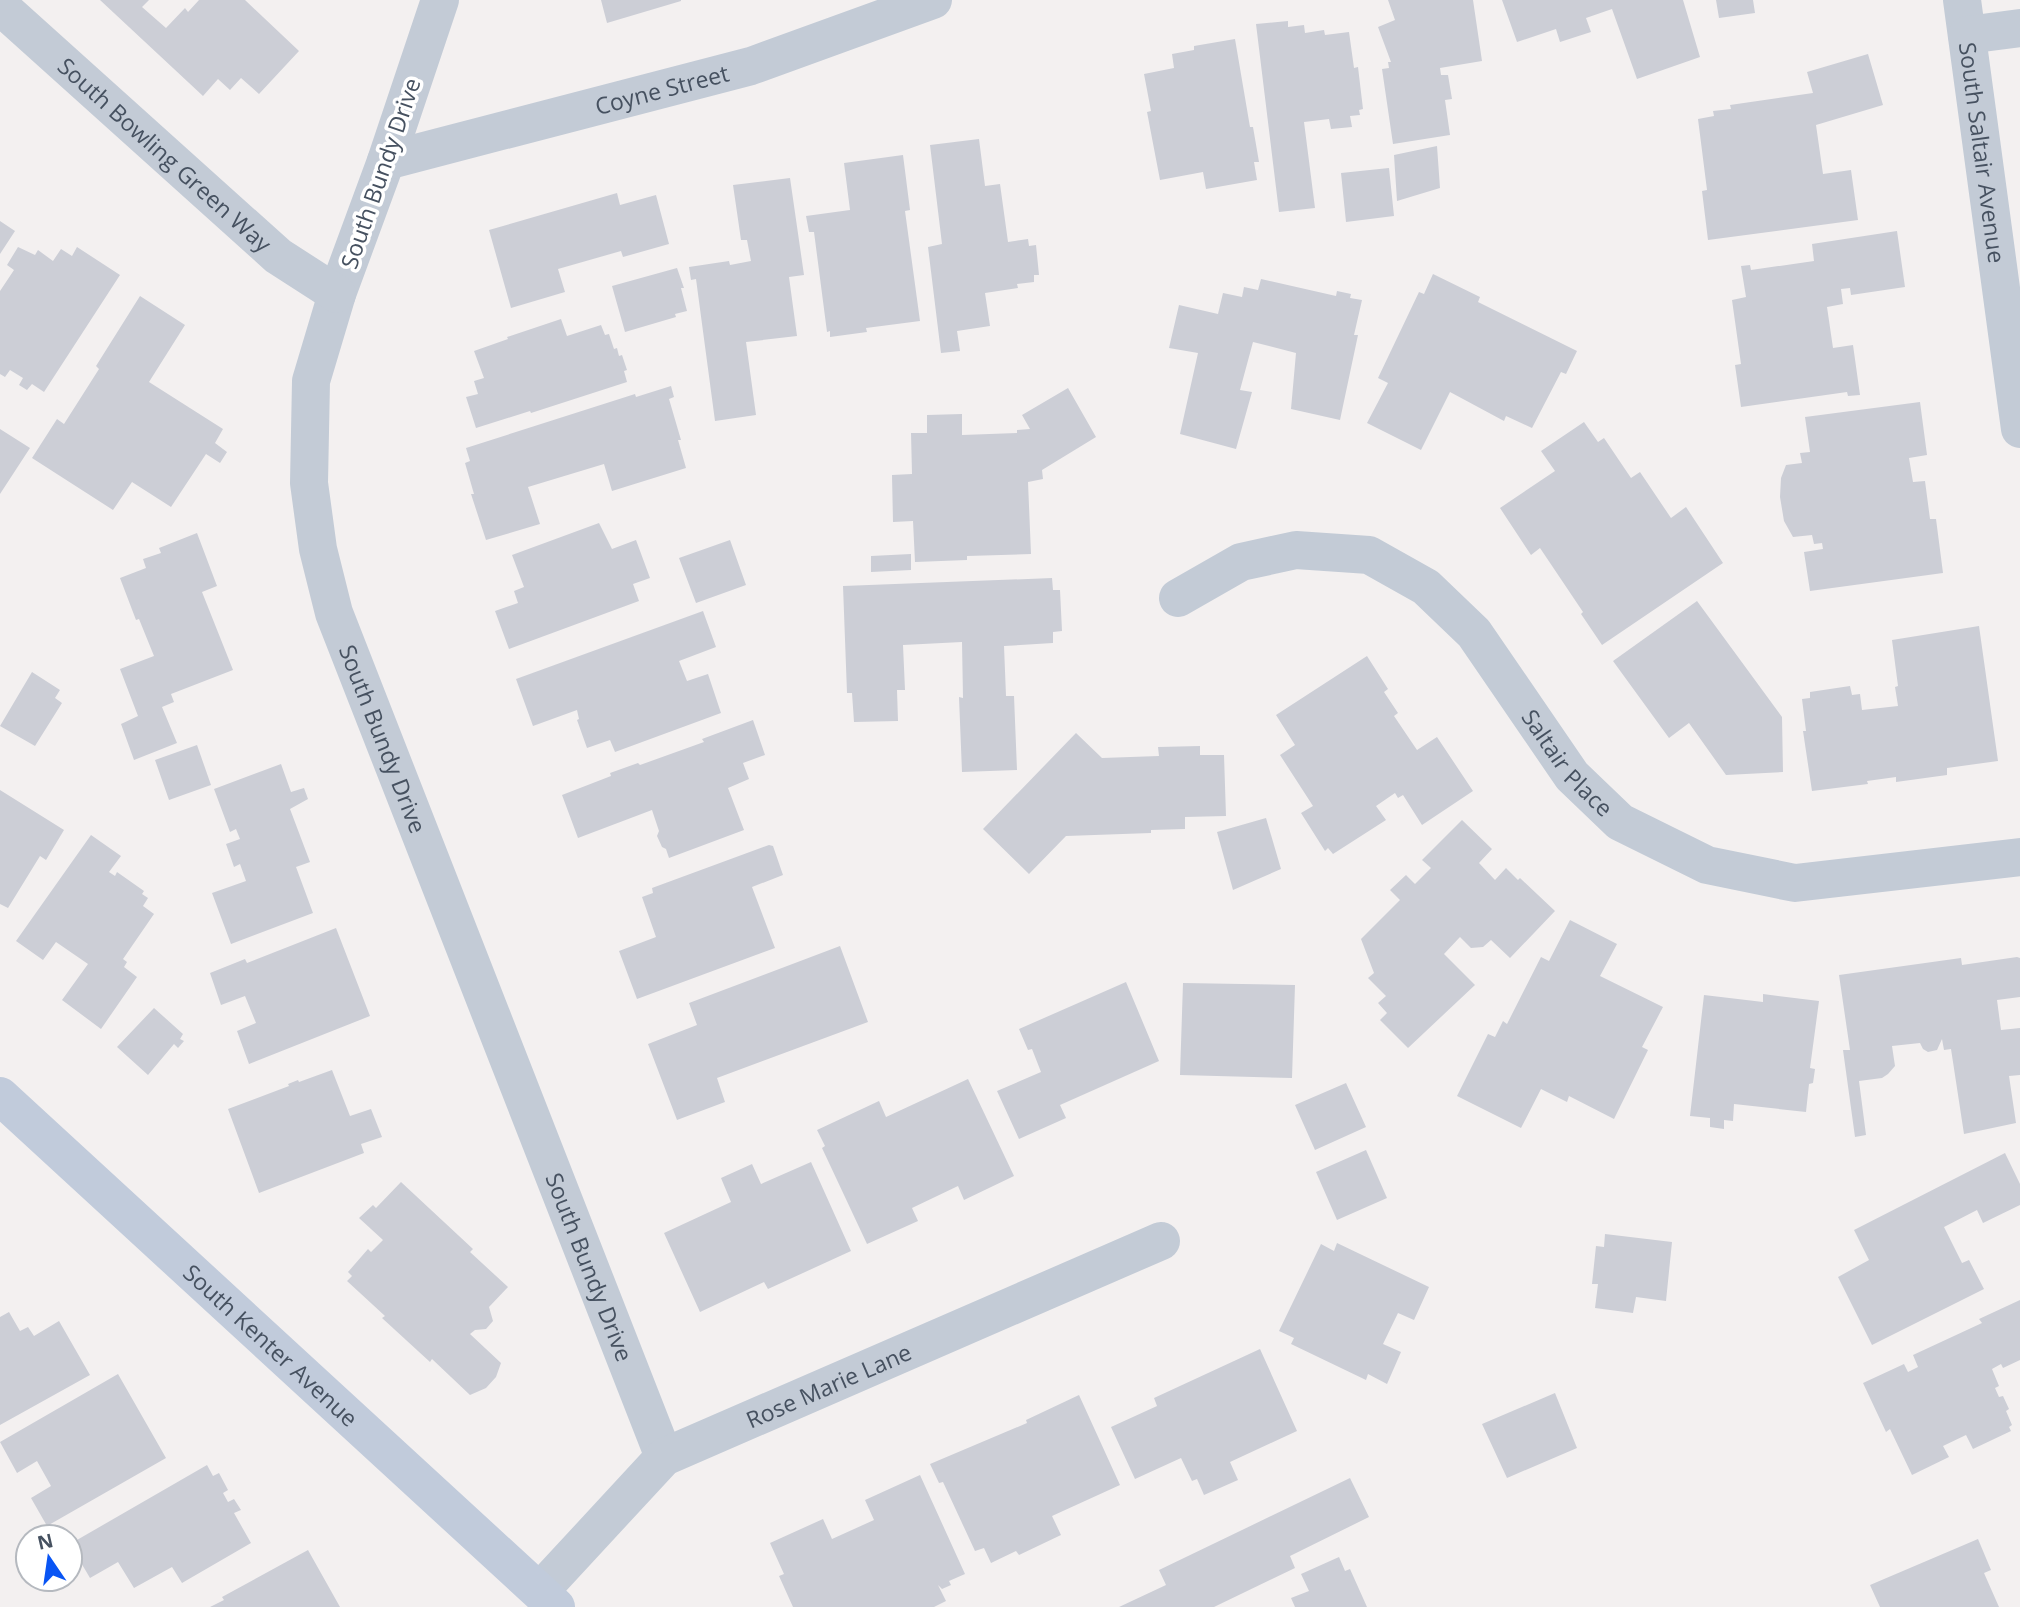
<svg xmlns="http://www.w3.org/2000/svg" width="2020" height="1607" font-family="'Open Sans',sans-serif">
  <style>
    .building { fill: #ccced6 }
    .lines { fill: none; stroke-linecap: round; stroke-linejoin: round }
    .street { stroke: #c3cbd6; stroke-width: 38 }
    .secondary { stroke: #c1cbdb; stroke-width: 38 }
    .labels { text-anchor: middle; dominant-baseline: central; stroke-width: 7; stroke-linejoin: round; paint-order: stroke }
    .street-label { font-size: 23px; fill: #465160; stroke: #fff }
  </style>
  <rect width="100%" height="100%" fill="#f3f0f0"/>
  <path class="building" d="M100 0H149L142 7 166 28 185 8 188 12 199 0H245L299 51 259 94 241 78 230 90 218 79 203 96Z
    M601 0H681V1L607 23Z
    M1388 0H1473L1482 61 1440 68 1441 75H1448L1452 99 1445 100 1450 135 1393 144 1382 69 1389 68 1388 62H1391L1378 27 1395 20Z
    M1502 0H1683L1700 57 1637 79 1612 9 1586 18 1591 32 1560 42 1556 29 1517 42Z
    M1716 0H1753L1755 13 1719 18Z
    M1288 21V27L1304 25 1305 33 1324 30 1325 35 1349 32 1354 68 1358 67 1363 109 1359 110 1360 115 1350 116 1352 127 1331 129 1329 119 1304 122 1315 208 1279 212 1256 24Z
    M1235 39 1250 127H1253L1259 162H1254L1257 180 1206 189 1203 172 1160 180 1147 112 1151 111 1144 74 1174 68 1172 54 1194 50V46Z
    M1868 54 1883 105 1816 125 1823 174 1851 170 1858 220 1708 240 1702 191 1707 190 1698 119 1714 116 1713 111 1731 109 1730 105 1813 93 1807 72Z
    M979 139 985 186 1000 184 1008 242 1028 239 1029 246 1036 245 1039 275H1034V282L1017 284 1018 288 985 293 990 326 957 331 960 351 941 353 928 247 942 244 930 145Z
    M1437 146 1440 188 1397 201 1394 155Z
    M903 155 910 210 905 211 920 321 866 328 867 332 830 337V331L827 332 814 232H809L806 216 850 210 844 163Z
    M1389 168 1394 216 1346 222 1341 173Z
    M790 178 804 275 789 277 797 336 746 342 756 415 715 421 696 279 691 280 689 267 729 261 730 265 751 261 747 240H741L733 185Z
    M617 193 620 205 656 195 669 244 623 257 621 251 558 269 565 292 511 308 489 230Z
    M0 221 15 231 0 254Z
    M1897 231 1905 287 1851 295 1850 288 1841 289 1843 304 1827 307 1833 348 1853 345 1860 395 1848 396 1847 392 1741 407 1735 365 1741 364 1732 300 1746 297 1741 266 1750 265 1751 270 1814 261 1812 244Z
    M18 247 35 255 38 250 53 261 61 249 72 256 77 247 120 275 44 392 32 384 27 390 19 385 23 378 10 370 5 377 0 374V291L14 270 7 265Z
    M677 268 684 288H681L687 311 675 314 676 317 625 332 612 286Z
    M1433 274 1480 297 1478 302 1577 351 1566 374 1561 372 1532 428 1506 416 1504 421 1450 392 1421 450 1367 423 1388 383 1378 378 1419 292 1424 294Z
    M1261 279 1336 296 1337 291 1351 294 1350 298 1362 300 1354 335H1358L1340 420 1291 409 1296 353 1253 342 1240 390 1252 392 1236 449 1180 434 1198 353 1169 348 1179 305 1218 314 1223 293 1242 297 1244 287 1258 290Z
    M140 296 185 325 149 382 223 429 215 443 227 452 220 463 206 454 171 507 132 482 113 510 32 458 57 419 64 424 99 369 96 366Z
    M561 319 567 336 601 325 605 335 609 334 614 349 617 348 619 356 622 355 627 370 624 371 627 382 531 413 530 411 476 428 466 397 478 394 474 381 484 378 474 351 508 339 507 337Z
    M671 386 674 397 669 399 681 440H678L686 468 612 491 604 464 528 487 540 524 486 540 471 494H474L465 463 470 461 466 448 635 394 636 397Z
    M1068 388 1096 437 1042 470 1043 479 1028 482 1031 554 967 556V560L915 562 913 521 893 522 892 475 912 474 911 433H927V415L962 414V435L1017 433V430L1030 429 1022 415Z
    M1920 402 1927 455 1909 458 1913 482 1925 481 1930 519H1936L1943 573 1810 591 1804 552 1823 549 1822 543 1814 544 1812 535 1793 537 1784 521 1780 497 1781 478 1786 465 1802 463 1800 453 1810 452 1805 417Z
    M1584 422 1598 442 1604 438 1631 478 1640 472 1671 518 1686 507 1723 563 1602 645 1581 614 1583 612 1540 548 1531 555 1500 508 1555 471 1541 451Z
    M0 429 30 448 0 494Z
    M599 523 612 549 636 540 650 578 633 584 639 601 509 649 495 611 518 603 514 591 524 587 512 555Z
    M197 533 217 586 202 592 233 670 171 694 174 702 162 707 177 743 134 760 121 724 138 716 120 669 154 656 139 619 136 620 120 578 146 568 143 559 161 553 159 548Z
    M730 540 746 585 696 603 679 558Z
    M911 554V570L871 572V556Z
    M1052 578 1053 590H1060L1062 631 1053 632V643L1004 646 1006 696H1014L1017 770 962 772 959 697 963 698 962 642 903 645 905 690H897L898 721 854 722 852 693H847L843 586Z
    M1697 601 1782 717 1783 772 1726 775 1689 723 1669 738 1613 661Z
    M703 611 716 647 679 661 687 681 708 674 721 713 615 752 610 740 587 748 577 720 579 719 577 710 533 726 516 679Z
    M1979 626 1998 761 1947 768V775L1896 782V777L1867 781 1868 784 1812 791 1803 731H1806L1802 699 1810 698V692L1850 686 1852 695 1860 694 1862 710 1898 706 1895 687 1898 686 1892 640Z
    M1367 656 1388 689 1384 692 1398 713 1394 716 1417 750 1437 737 1473 791 1422 825 1403 795 1398 798 1395 793 1376 806 1386 820 1333 854 1328 848 1325 851 1301 813 1313 806 1280 755 1295 745 1276 715Z
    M32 672 60 690 55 698 62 703 35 746 0 726Z
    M753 720 765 755 743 763 749 779 728 788 744 830 669 858 666 849 662 847 657 836 659 831 652 810 578 838 562 795 611 776 610 773 638 763 640 765 704 742 702 739Z
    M1076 733 1102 758 1159 756 1158 747 1200 746V755H1224L1226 816 1185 817V829L1151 830V833L1066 836 1029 874 983 829Z
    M197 745 211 785 169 800 155 760Z
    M281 764 291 792 304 788 308 799 290 809 310 862 296 867 313 913 231 944 212 893 246 881 240 864 234 867 226 844 240 839 236 829 230 832 214 789Z
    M0 790 64 830 46 860 40 856 8 908 0 904Z
    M1266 818 1281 869 1233 890 1217 832Z
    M1462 820 1492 849 1479 863 1495 880 1506 868 1518 880 1520 878 1555 911 1510 958 1491 940 1483 947 1471 948 1460 937 1444 954 1475 985 1408 1048 1380 1020 1387 1013 1378 1003 1386 996 1368 978 1374 973 1361 939 1400 900 1390 890 1406 875 1415 884 1431 868 1422 860Z
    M91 835 121 856 109 872 115 876 117 872 144 891 142 894 148 898 143 906 154 914 123 959 127 962 124 967 137 977 101 1029 62 1000 88 964 56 942 43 960 16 941Z
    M769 845 773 846 783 875 752 887 775 948 637 999 619 951 656 937 642 897 653 893 652 888Z
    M1570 920 1617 944 1600 976 1663 1007 1642 1047 1648 1050 1614 1119 1569 1096 1567 1102 1541 1089 1521 1128 1457 1096 1488 1034 1495 1037 1503 1021 1507 1024 1541 957 1549 961Z
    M336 928 370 1016 249 1064 237 1031 256 1023 245 996 221 1005 210 973 245 959 247 963Z
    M840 946 868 1022 717 1078 725 1102 677 1120 648 1044 697 1025 689 1003Z
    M2017 957 2020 958V997L1997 1000 2001 1030 2020 1028V1075L2009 1076 2016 1123 1964 1134 1951 1049 1944 1050 1942 1039 1937 1050 1928 1052 1923 1049 1920 1043 1892 1046 1895 1066 1888 1074 1882 1078 1859 1081 1866 1135 1855 1137 1843 1050H1850L1839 975 1961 958 1962 965Z
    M1126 982 1159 1061 1060 1105 1066 1118 1019 1139 997 1091 1041 1072 1032 1049 1028 1050 1019 1029Z
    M1183 983 1295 985 1292 1078 1180 1075Z
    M1763 994 1819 1001 1810 1068 1815 1069 1813 1083 1809 1084 1806 1112 1734 1104 1733 1121 1724 1120V1129L1710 1127V1118L1690 1116 1704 995 1763 1002Z
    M154 1008 183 1034 180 1039 184 1041 178 1048 174 1044 148 1075 117 1047Z
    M332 1070 350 1116 371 1109 382 1137 361 1144 364 1153 259 1193 228 1109 289 1086 288 1084 298 1080 299 1082Z
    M968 1079 1014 1176 964 1200 958 1186 912 1208 918 1221 867 1244 822 1148 825 1146 817 1130 879 1101 886 1117Z
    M1346 1083 1366 1127 1315 1150 1295 1105Z
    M1366 1150 1387 1198 1337 1220 1316 1172Z
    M2005 1153 2020 1184V1205L1983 1223 1977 1210 1944 1227 1962 1263 1969 1260 1984 1289 1872 1345 1838 1277 1869 1260 1854 1230Z
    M811 1162 851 1251 768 1289 764 1282 700 1312 664 1233 731 1202 721 1178 752 1164 761 1184Z
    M401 1182 473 1249 470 1252 508 1287 489 1307 493 1321 486 1329 475 1330 470 1334 501 1363 496 1377 486 1388 470 1395 432 1359 430 1362 382 1318 385 1316 347 1281 352 1276 348 1272 368 1249 371 1252 383 1240 359 1218 373 1205 376 1208Z
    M1605 1234 1672 1242 1666 1301 1636 1297 1633 1313 1595 1308 1598 1284H1592L1596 1246 1604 1247Z
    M1337 1243 1429 1287 1414 1320 1398 1313 1383 1344 1401 1352 1387 1384 1368 1374 1366 1380 1291 1344 1294 1338 1279 1331 1321 1244 1334 1251Z
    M2020 1300V1360L2003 1368 2001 1364 1992 1369 1999 1386 1995 1388 1999 1397 2003 1396 2009 1409 2006 1411 2012 1425 2009 1427 2011 1431 1973 1449 1966 1435 1943 1446 1949 1457 1912 1475 1890 1429 1886 1432 1863 1383 1904 1364 1908 1372 1918 1367 1913 1355 1982 1323 1979 1319Z
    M9 1312 20 1331 28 1327 34 1336 59 1321 90 1375 0 1425V1317Z
    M1260 1349 1297 1431 1230 1462 1238 1480 1204 1495 1197 1479 1192 1481 1181 1458 1135 1479 1111 1427 1157 1406 1154 1398Z
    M118 1374 166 1458 47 1526 31 1498 51 1486 37 1461 17 1473 0 1442Z
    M1555 1393 1577 1448 1507 1478 1482 1424Z
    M1079 1395 1120 1485 1052 1516 1061 1535 1019 1555 1016 1551 991 1563 984 1548 975 1551 943 1482 939 1483 930 1464 1027 1423 1026 1420Z
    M207 1465 213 1476 219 1473 228 1490 223 1493 228 1502 234 1499 241 1510 234 1513 251 1543 182 1583 172 1567 134 1588 118 1562 90 1578 70 1544Z
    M920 1475 965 1574 949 1581 951 1585 942 1589 938 1585 946 1601 934 1607H793L779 1576 784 1574 770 1543 823 1519 832 1539 874 1520 865 1500Z
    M1350 1478 1369 1517 1290 1556 1295 1568 1214 1607H1119L1166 1585 1159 1570Z
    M1978 1539 1991 1570 1984 1573 1999 1607H1880L1870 1585Z
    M308 1550 340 1607H210L224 1600 222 1597Z
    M1339 1557 1345 1571 1350 1569 1367 1607H1295L1291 1598 1309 1591 1301 1574Z"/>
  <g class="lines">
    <g class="street">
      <path id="s1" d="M440 0 386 161 337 294 311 381 309 483 318 549 334 613 664 1457"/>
      <path id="s2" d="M1962 0 2020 429"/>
      <path id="s3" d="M0 6 278 256 337 294"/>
      <path d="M1967 35 2020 28"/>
      <path id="s4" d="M386 161 751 66 933 0"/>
      <path id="s5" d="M1178 598 1241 562 1296 550 1369 555 1426 587 1474 633 1572 776 1620 822 1707 865 1795 883 2020 857"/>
      <path id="s6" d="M540 1591 664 1457 1161 1241"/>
    </g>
    <path class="secondary" id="s7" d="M0 1096 556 1607"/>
  </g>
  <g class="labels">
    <g class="street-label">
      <text stroke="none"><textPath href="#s4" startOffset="285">Coyne Street</textPath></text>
      <text stroke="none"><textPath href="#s2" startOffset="154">South Saltair Avenue</textPath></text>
      <text stroke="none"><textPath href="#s3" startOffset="222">South Bowling Green Way</textPath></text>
      <text transform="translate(380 173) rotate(-71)">South Bundy Drive</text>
      <text stroke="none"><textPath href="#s1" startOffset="772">South Bundy Drive</textPath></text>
      <text stroke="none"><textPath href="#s5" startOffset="494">Saltair Place</textPath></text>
      <text stroke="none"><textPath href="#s1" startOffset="1339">South Bundy Drive</textPath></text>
      <text stroke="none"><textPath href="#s7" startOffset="368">South Kenter Avenue</textPath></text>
      <text stroke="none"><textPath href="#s6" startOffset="362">Rose Marie Lane</textPath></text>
    </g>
  </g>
  <g transform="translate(49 1558) rotate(347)"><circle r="33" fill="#ffffff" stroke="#b5b9bf" stroke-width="2"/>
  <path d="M0-5L12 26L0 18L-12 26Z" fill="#0955f4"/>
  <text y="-10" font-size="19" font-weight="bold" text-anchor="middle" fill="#465160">N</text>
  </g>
</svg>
